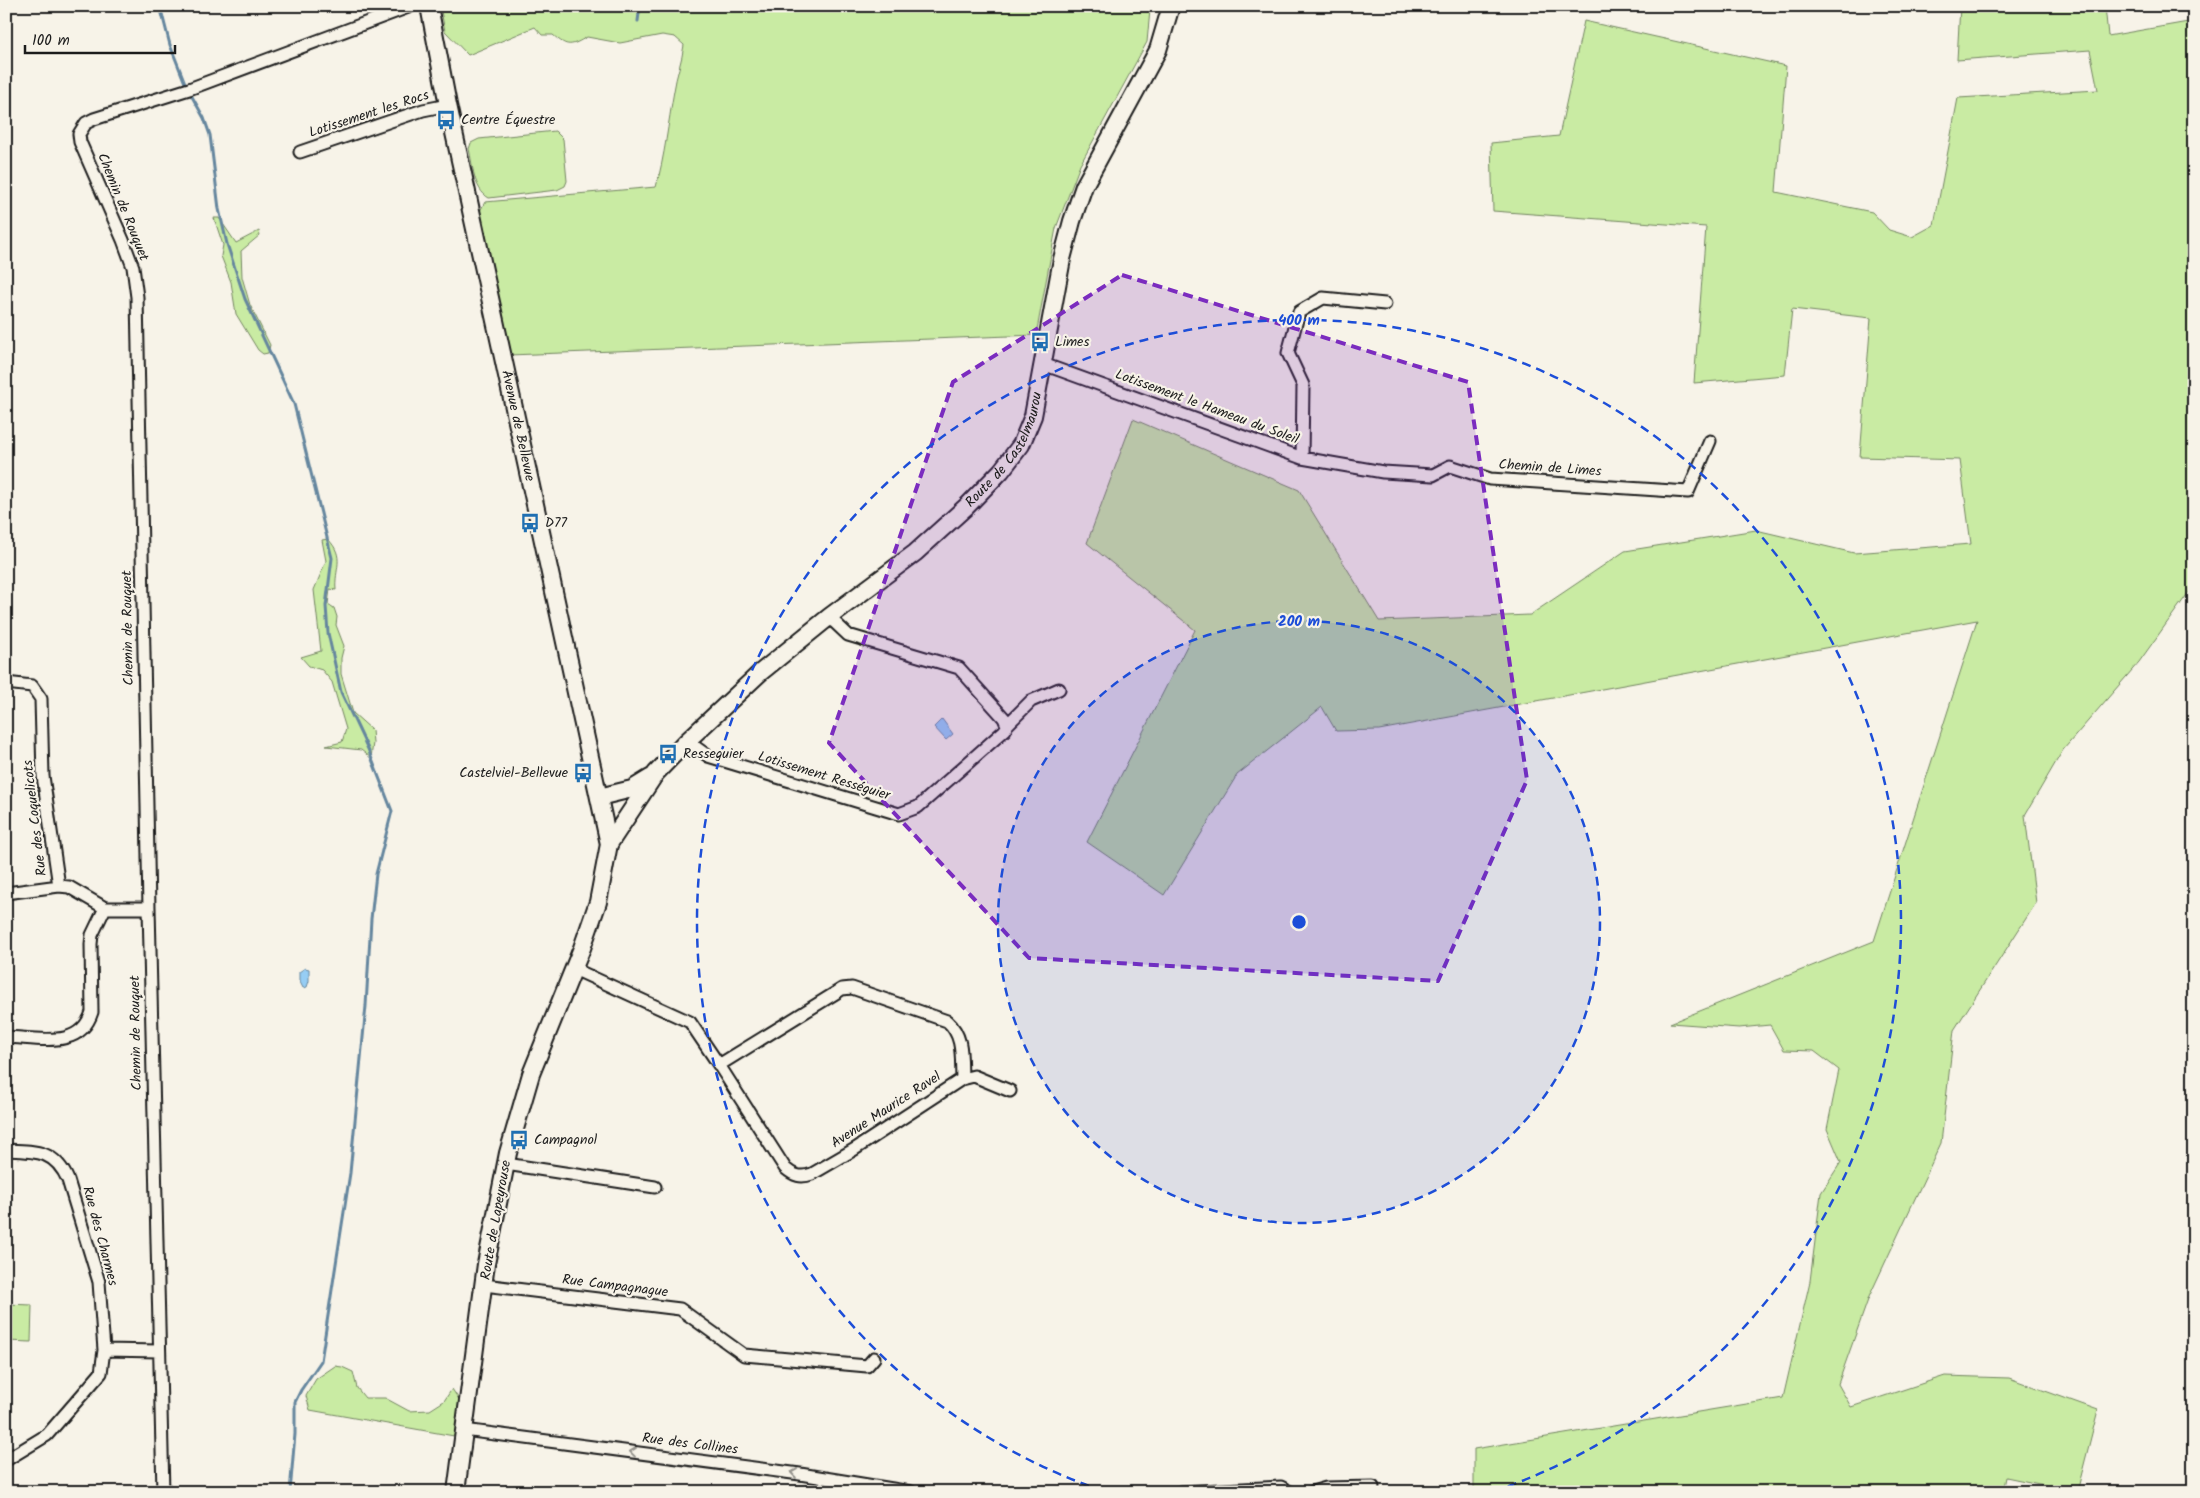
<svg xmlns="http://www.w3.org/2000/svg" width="2200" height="1498" font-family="Kalam,sans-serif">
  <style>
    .built { fill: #efdfe3 }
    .green { fill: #c9eba3; stroke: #728460 }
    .water { fill: #96cdf4; stroke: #65869e }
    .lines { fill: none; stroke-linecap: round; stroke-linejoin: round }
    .stream { stroke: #65869e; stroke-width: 3 }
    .street-casing { stroke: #1c1c1c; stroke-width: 15 }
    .secondary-casing { stroke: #1c1c1c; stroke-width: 20 }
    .street { stroke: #f7f3e8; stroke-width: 11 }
    .secondary { stroke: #f7f3e8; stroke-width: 16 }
    .oneway { stroke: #94928c }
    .marked { fill: #7b2cbf; fill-opacity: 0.2; stroke: #7b2cbf; stroke-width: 4; stroke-dasharray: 10 6; stroke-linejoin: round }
    .ring { fill: none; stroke: #1d4ed8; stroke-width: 2.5; stroke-dasharray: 9 6 }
    .labels { text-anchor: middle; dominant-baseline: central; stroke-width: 4.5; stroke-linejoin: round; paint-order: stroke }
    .street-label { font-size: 14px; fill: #1c1c1c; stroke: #f7f3e8 }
    .poi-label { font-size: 14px; fill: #1c1c1c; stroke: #f7f3e8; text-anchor: start }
    .centre { fill: #1d4ed8; stroke: #f7f3e8; stroke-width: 2.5 }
    .ring-label { font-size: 15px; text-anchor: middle; font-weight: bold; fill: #1d4ed8; stroke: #f7f3e8; stroke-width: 4.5; stroke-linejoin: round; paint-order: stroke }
  </style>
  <rect width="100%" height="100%" fill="#f7f3e8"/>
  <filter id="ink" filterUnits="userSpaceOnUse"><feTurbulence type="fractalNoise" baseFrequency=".02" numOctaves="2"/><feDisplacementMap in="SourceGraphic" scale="10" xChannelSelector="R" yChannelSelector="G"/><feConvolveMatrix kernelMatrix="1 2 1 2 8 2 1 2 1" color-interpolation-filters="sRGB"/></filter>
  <g filter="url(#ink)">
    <path class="built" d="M818 1482 873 1492H818Z"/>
    <path class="green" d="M440 6H1156L1150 10 1147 42 1080 165 1056 228 1036 335 509 355 480 211 485 202 656 187C665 155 668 124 674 91 676 76 682 61 684 45L675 37 662 35 620 43 587 37C571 46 568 48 553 35H542L535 27 468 55 445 31Z
      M1960 6H2105L2108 36 2194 21V585L2139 662 2063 750 2025 815 2036 903 1954 1030 1941 1143 1869 1297 1838 1384 1851 1407 1945 1376 2009 1378 2098 1410 2077 1492 2006 1477 2003 1492H1874L1849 1486 1846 1492H1474V1449L1783 1398 1810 1281 1821 1193 1841 1162 1827 1129 1839 1070 1814 1051 1784 1050 1770 1025 1739 1028 1670 1023 1874 941 1977 620 1379 730 1336 731 1322 707 1237 775 1164 895 1087 842 1195 630 1087 543 1133 419 1299 490 1379 621 1530 615 1625 551 1756 530 1854 553 1971 544 1960 460 1860 457 1871 318 1792 309 1785 375 1694 383 1706 227 1493 211 1491 143 1559 136 1584 21 1786 66 1776 192 1872 212 1889 230 1912 237 1934 225 1958 98 2098 90 2090 50 1957 60Z
      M555 131 563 139 567 181 565 186 557 190 489 198C473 189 473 165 469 149L471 143 479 139Z
      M214 218H219L236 243 259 231 260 235 241 251 242 277 250 305 270 345 268 353 263 354 258 350 236 314 231 282 221 256 223 245Z
      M328 539C346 558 334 568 336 590L330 589 328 604 334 608 337 617 336 625 344 646 341 658V674L353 713 372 730 373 743 371 758 361 750 326 746 342 742 346 729 332 682 322 670 309 666 301 657 321 651 314 590 326 561 322 540Z
      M6 1304 32 1305 31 1342 6 1341Z
      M335 1366 342 1367 353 1372 357 1388 365 1398H385L409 1411 430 1410 444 1401 452 1389 462 1404 454 1436 310 1410 306 1396 316 1379Z"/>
    <path class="water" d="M942 719 953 734 946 740 934 727Z
      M305 968 309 969V981L307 987 303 988 299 980V972Z"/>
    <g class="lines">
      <path class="stream" d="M160 6 170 45 185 83
        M638 21 640 6
        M190 93 204 118 210 135 219 209 227 244 245 299 294 404 332 558 326 606 328 633 341 692 368 749 392 811 376 874 371 919 366 1006 350 1173 321 1361 301 1390 295 1402V1434L290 1492"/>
      <defs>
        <path id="street" d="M300 152 423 110 448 105
          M1043 364 1302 458 1383 472 1433 475 1450 466 1490 479 1688 492 1710 441
          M1302 458 1303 385 1288 353 1299 312 1323 298 1385 304
          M6 683 32 686 41 699 43 776 59 886
          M1007 725 1031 701 1059 689
          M687 741 708 756 899 814 918 807 1005 730 1007 725 1004 718 959 668 848 635 829 617
          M6 893 59 886 69 887 105 908H149
          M574 969 690 1022 719 1065 842 989 852 988 947 1021C964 1036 961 1057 962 1079L855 1149 812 1174C801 1178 794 1176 785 1168L719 1065
          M6 1037C39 1038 80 1050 92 1012L91 944 92 935 105 908
          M962 1079 974 1076 1010 1091
          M6 1150C36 1151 55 1150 68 1180L99 1282 104 1350 159 1351
          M506 1164 655 1187
          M484 1285 680 1309 744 1355 867 1366 874 1358
          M464 1430 800 1474 911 1492
          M6 1460 47 1435 101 1373 104 1350
          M163 1492 149 908 137 297 133 267 123 240 80 142 79 134 86 123 94 119 189 89 411 6
          M1180 1492 1281 1487 1290 1492
          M1312 1492 1326 1488 1373 1487"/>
        <g id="secondary">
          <path id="s1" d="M429 6 448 105 609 844 598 902 582 948 531 1074 508 1153 486 1264 456 1492"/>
          <path d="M599 797 632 789 650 778"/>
          <path id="s2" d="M609 844 656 773 687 741 761 672 829 617 915 553 967 506 1001 471 1021 445 1033 416 1062 259 1072 221 1084 186 1158 50 1171 6"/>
        </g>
      </defs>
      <use href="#street" class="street-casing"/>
      <use href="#secondary" class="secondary-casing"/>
      <use href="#street" class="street"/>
      <use href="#secondary" class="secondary"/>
    </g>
    <defs><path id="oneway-chevron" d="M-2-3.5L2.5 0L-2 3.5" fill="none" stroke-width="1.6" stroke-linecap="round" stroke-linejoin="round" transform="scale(1.25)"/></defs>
    <g class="oneway">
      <use href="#oneway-chevron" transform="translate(633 1452) rotate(-173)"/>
      <use href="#oneway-chevron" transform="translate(794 1473) rotate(-172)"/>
    </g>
  </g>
  <path class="marked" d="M1122 275 1468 382 1527 780 1438 981 1029 958 829 743 953 382Z"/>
  <circle cx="1299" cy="922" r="301" fill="#1d4ed8" fill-opacity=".12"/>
  <g class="ring">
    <circle cx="1299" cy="922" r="301"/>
    <path d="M1103 1491A602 602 0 1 1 1495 1491"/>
  </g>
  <defs>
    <symbol id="bus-bare" viewBox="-9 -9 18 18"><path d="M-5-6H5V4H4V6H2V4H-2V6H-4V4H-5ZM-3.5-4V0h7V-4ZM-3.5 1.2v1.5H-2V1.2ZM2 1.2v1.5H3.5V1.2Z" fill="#1f6fb2" stroke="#f7f3e8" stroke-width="2.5" paint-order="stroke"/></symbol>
  </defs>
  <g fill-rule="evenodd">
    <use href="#bus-bare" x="432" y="106" width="28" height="28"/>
    <use href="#bus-bare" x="1026" y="328" width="28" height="28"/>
    <use href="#bus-bare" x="516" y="509" width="28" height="28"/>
    <use href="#bus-bare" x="654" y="740" width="28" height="28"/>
    <use href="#bus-bare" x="569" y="759" width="28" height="28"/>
    <use href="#bus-bare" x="505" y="1126" width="28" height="28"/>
  </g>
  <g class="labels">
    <g class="street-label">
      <text transform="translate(369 114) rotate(-18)">Lotissement les Rocs</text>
      <text transform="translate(123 207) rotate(68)">Chemin de Rouquet</text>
      <text transform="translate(1207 407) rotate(20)">Lotissement le Hameau du Soleil</text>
      <text stroke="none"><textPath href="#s1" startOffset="429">Avenue de Bellevue</textPath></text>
      <text stroke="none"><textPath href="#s2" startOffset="565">Route de Castelmaurou</textPath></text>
      <text transform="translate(1550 468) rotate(4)">Chemin de Limes</text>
      <text transform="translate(128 628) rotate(-91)">Chemin de Rouquet</text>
      <text transform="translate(824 776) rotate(17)">Lotissement Rességuier</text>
      <text transform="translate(35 818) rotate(-97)">Rue des Coquelicots</text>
      <text transform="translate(136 1033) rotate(-91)">Chemin de Rouquet</text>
      <text transform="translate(886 1110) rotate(-33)">Avenue Maurice Ravel</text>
      <text transform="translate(496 1220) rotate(-80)">Route de Lapeyrouse</text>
      <text transform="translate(100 1236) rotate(75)">Rue des Charmes</text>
      <text transform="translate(615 1286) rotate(7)">Rue Campagnague</text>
      <text transform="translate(690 1444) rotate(7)">Rue des Collines</text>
    </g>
    <g class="poi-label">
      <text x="461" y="120">Centre Équestre</text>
      <text x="1055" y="342">Limes</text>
      <text x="545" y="523">D77</text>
      <text x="683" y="754">Resseguier</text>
      <text x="568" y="773" text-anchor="end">Castelviel-Bellevue</text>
      <text x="534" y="1140">Campagnol</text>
    </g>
  </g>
  <circle cx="1299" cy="922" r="8" class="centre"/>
  <g class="ring-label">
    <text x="1299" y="325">400 m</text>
    <text x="1299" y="626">200 m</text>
  </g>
  <rect width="2200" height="1498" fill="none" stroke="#f7f3e8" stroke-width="25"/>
  <rect x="12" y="12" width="2175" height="1473" fill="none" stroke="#1c1c1c" stroke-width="2" filter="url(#ink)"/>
  <path d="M25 45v8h150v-8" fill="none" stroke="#1c1c1c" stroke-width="2.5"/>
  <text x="32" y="45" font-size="15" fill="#1c1c1c" stroke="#f7f3e8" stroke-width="4" paint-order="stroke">100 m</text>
</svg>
